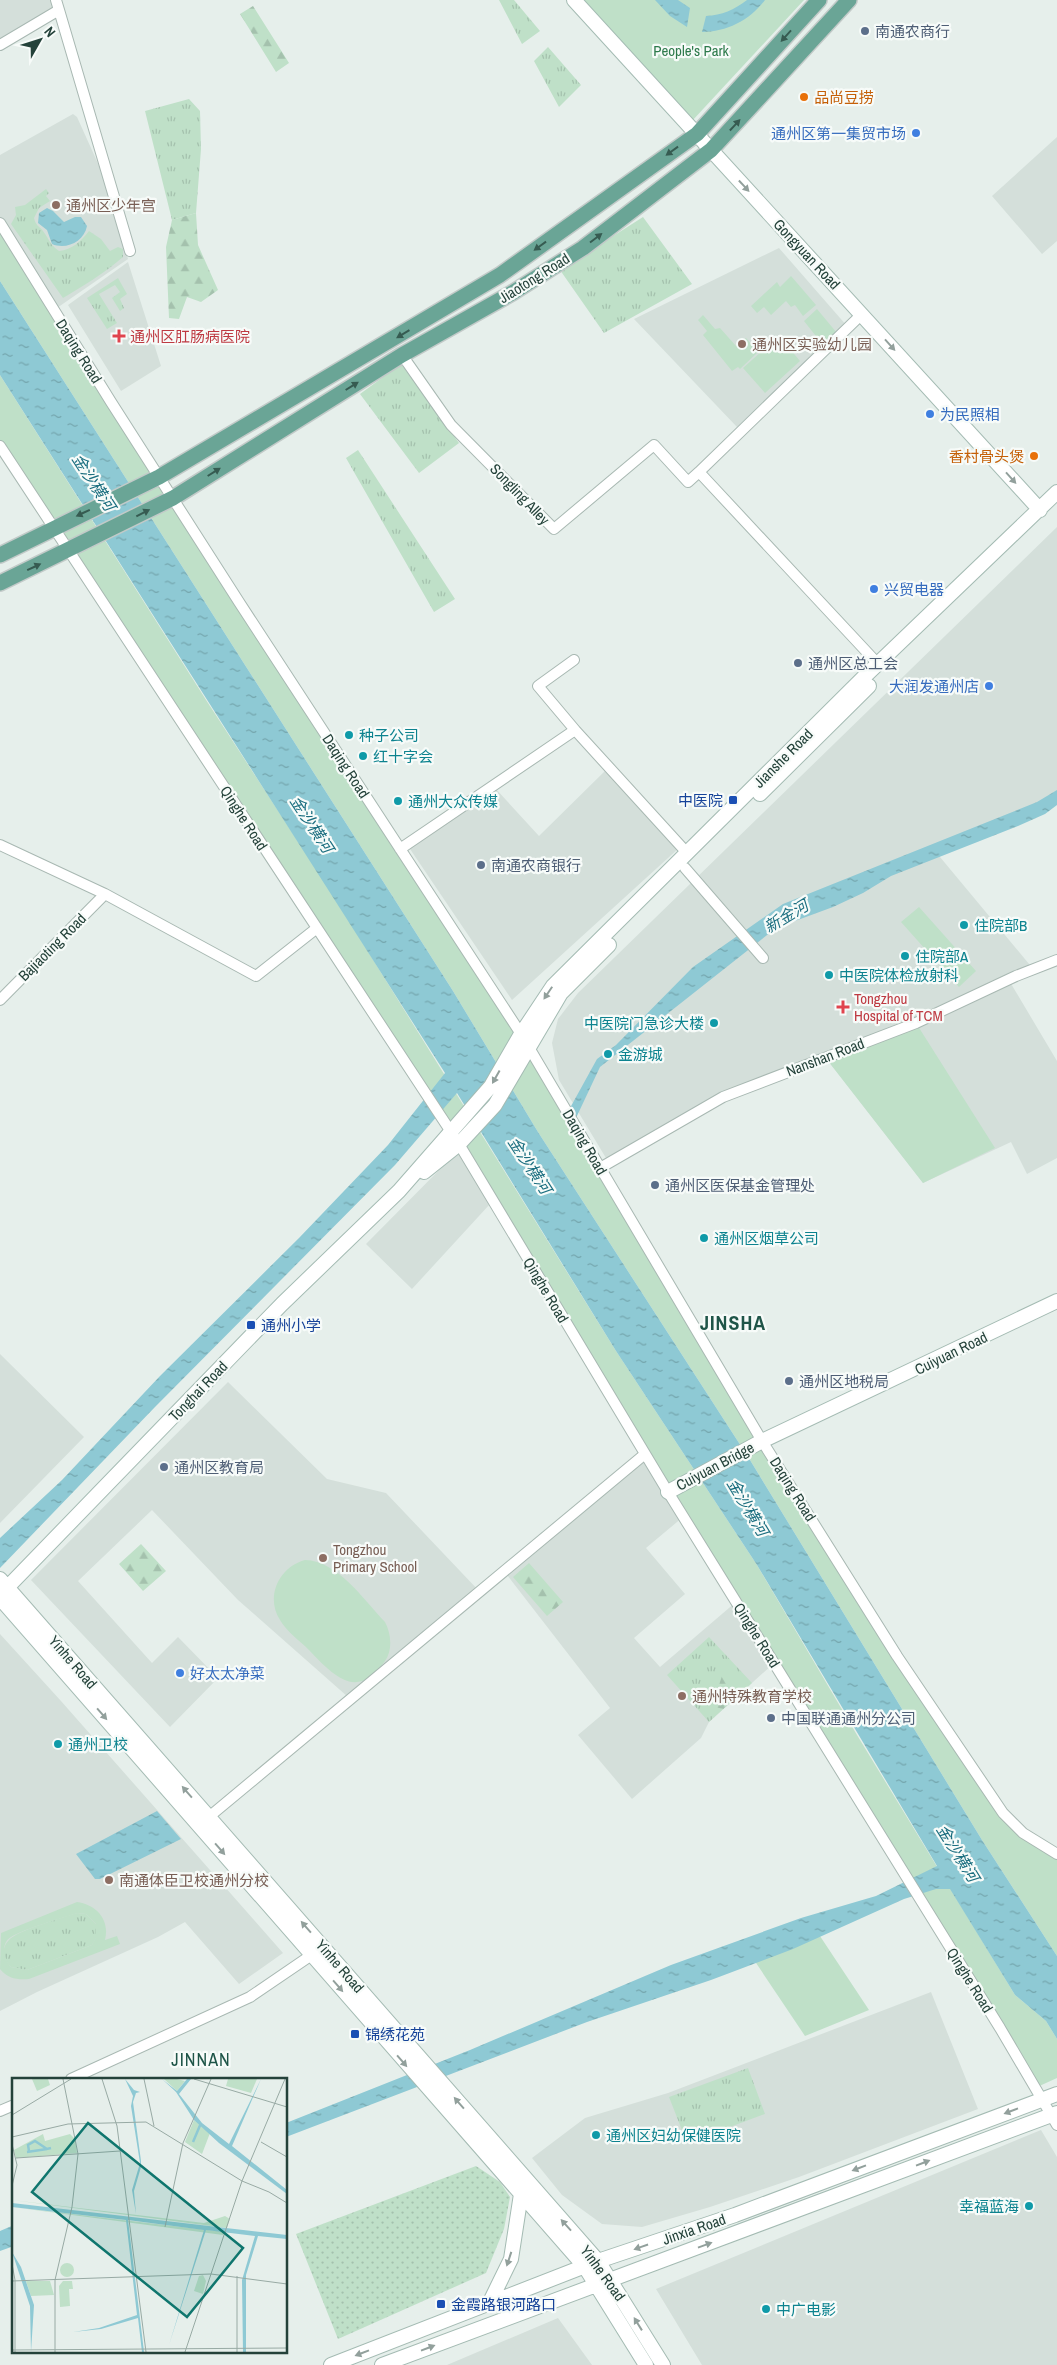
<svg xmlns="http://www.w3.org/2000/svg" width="1057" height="2365" font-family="'Archivo Narrow','Noto Sans SC',sans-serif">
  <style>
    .built { fill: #d4dfda }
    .grass { fill: url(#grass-tufts) }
    .forest { fill: url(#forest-firs) }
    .park { fill: #bfe0c8; fill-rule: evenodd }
    .garden { fill: url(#garden-dots) }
    .water { fill: url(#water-ripples) }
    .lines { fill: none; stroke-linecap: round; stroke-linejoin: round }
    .street-casing { stroke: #a8b8b2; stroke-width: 12 }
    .secondary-casing { stroke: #a4bbb3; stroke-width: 16 }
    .primary-casing { stroke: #c2cac8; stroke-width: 18 }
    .street { stroke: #fff; stroke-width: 10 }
    .secondary { stroke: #fff; stroke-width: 14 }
    .primary { stroke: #6aa596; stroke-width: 15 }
    .oneway { fill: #365b51 }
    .oneway2 { fill: #92a09c }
    .service-dot { fill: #5c6f8a; stroke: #f7fbf9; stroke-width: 2 }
    .food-dot { fill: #e8710a; stroke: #f7fbf9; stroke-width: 2 }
    .shop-dot { fill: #3f7fe0; stroke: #f7fbf9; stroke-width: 2 }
    .education-dot { fill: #8d6e63; stroke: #f7fbf9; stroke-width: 2 }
    .health-dot { fill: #e0444e; stroke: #f7fbf9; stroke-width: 2 }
    .culture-dot { fill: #0f9aa8; stroke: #f7fbf9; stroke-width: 2 }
    .transit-dot { fill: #1a4fb4; stroke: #f7fbf9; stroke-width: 2 }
    .labels { text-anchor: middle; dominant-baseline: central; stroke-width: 4.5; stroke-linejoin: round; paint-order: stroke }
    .service-label { font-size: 15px; fill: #4e5e75; stroke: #f7fbf9; text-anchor: start }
    .park-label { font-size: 15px; fill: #2d7a4b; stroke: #f7fbf9 }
    .food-label { font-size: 15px; fill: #c56008; stroke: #f7fbf9; text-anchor: start }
    .shop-label { font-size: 15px; fill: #366cbe; stroke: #f7fbf9; text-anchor: start }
    .education-label { font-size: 15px; fill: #785e54; stroke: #f7fbf9; text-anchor: start }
    .street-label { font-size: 15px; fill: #24423a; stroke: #f7fbf9 }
    .health-label { font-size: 15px; fill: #be3a42; stroke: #f7fbf9; text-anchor: start }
    .culture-label { font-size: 15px; fill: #0d838f; stroke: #f7fbf9; text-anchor: start }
    .transit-label { font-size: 15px; fill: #164399; stroke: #f7fbf9; text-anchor: start }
    .water-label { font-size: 16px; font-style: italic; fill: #1c6f80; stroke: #f7fbf9 }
    .quarter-label { font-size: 18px; letter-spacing: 1px; fill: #1f5548; stroke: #f7fbf9 }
    .district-label { font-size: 20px; font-weight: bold; letter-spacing: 1px; fill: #1f5548; stroke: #f7fbf9 }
    .inset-river { fill: none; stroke: #8ec9d4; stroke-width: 2.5 }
    .inset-road { fill: none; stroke: #98aaa4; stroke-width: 1 }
    .view { fill: #0f766e; fill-opacity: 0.15; stroke: #0f766e; stroke-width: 2.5 }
    .inset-edge { fill: none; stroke: #24423a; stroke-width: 2.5 }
  </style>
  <defs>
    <pattern id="grass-tufts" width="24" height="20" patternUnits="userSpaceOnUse" patternTransform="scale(1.25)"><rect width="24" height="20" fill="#bfe0c8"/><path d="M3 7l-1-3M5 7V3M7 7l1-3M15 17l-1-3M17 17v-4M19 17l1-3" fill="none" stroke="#a4c1ad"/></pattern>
    <pattern id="forest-firs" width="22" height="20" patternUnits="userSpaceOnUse" patternTransform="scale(1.25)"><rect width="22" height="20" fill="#bfe0c8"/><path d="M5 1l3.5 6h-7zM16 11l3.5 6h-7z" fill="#a4c1ad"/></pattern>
    <pattern id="garden-dots" width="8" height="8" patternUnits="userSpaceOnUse" patternTransform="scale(1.25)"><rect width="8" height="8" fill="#bfe0c8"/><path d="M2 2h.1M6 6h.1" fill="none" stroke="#a4c1ad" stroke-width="1.8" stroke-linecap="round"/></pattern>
    <pattern id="water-ripples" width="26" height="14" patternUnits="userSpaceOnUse" patternTransform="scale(1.25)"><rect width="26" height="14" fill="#8ec9d4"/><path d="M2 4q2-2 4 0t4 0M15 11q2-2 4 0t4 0" fill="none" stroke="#74a5ad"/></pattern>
  </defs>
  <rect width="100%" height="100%" fill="#e6efeb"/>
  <path class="built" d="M0 0H56L59 10 0 45Z
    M73 114 77 117 100 168 128 259 54 310 0 223V155Z
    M1057 137V241L1042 254 992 196Z
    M779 248 847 326 737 427 634 319Z
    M128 262 161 366 121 391 68 305Z
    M1057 527V798L935 851 1034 970 1010 982 1057 1061V1158L1027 1174 1011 1142 923 1183 825 1057 723 1097 609 1163 559 1080 552 1043 558 1019 578 993Z
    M607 769 679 848 512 1000 408 846 495 788 539 836Z
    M457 1152 490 1204 412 1289 366 1244Z
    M0 1354 84 1437 0 1523Z
    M228 1382 327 1479 386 1493 480 1592 348 1697 238 1600 152 1510 78 1581 152 1663 178 1637 218 1678 170 1727 31 1580Z
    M645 1454 683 1517 646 1548 685 1594 634 1638 660 1667 736 1602 774 1663 709 1722 701 1738 632 1799 578 1735 610 1708 504 1571Z
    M0 1634 61 1701 283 1953 239 1984 185 1922 158 1937 37 1992 0 2011Z
    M931 1992 978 2109 799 2177 710 2207 642 2227 602 2224 562 2195 532 2158 585 2118 668 2093Z
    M1041 2130 1057 2157V2365H702L656 2289Z
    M558 2318 592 2365H447Z"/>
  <path class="grass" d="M499 0H514L540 31 522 44Z
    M548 47 581 85 559 107 534 61Z
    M189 99 200 111 201 149 196 213 172 220 145 111Z
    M46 189 49 193 46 196 50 201 39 208 34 218C36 226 39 226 43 231 50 240 49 244 59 251 72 250 81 241 89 231L101 239 110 251 118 247 123 249V257C105 273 83 286 63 298L11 224 16 215 15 207 25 205Z
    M643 217 692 284 604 333 560 270Z
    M118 278 127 294 120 299 124 308 120 311 112 298 120 292 115 285 99 294 117 323 107 329 87 298Z
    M401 364 459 443 419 473 360 394Z
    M358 450 455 599 434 612 346 458Z
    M709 1637 752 1683 709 1722 667 1675Z
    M77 1913 86 1914 96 1924V1938L92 1945 27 1970 11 1967C4 1959 0 1949 9 1940 16 1931 64 1917 77 1913Z
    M748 2068 765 2114 687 2143 669 2097Z"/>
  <path class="forest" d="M253 6 289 63 276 72 240 14Z
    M196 213 198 245 218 290 201 302 187 297 179 319 169 318 166 247 172 220Z
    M141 1544 166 1571 143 1591 119 1564Z
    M529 1563 563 1602 547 1616 513 1577Z
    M722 1676C733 1675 740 1680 743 1691L723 1709 708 1705 706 1700 712 1688 719 1685Z"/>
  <path class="park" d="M577 0H804L692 121Z
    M0 223 521 1034 762 1441 1000 1815 1057 1858V1956L982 1840 750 1460 538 1132 453 991 0 281Z
    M791 276 816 305 803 316 795 305 791 307 786 301 771 315 764 307 757 313 751 306 777 282 780 287Z
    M817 309 837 333 823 345 804 321Z
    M703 315 715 329 720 328 736 346 746 338 758 352 740 369 738 367 732 371 703 335 707 331 698 320Z
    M779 336 800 361 765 393 743 368Z
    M0 375 208 703 336 900 616 1351 757 1565 857 1735 1015 1995 1046 2021 1057 2039V2078L1035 2088 459 1145 0 444Z
    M919 907 976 971 959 987 901 922Z
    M916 1023 995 1148 923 1183 825 1057Z
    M305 1560C338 1561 363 1599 385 1622 391 1633 393 1650 385 1661 357 1702 333 1675 309 1650 300 1641 286 1631 280 1620 265 1597 279 1567 305 1560Z
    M77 1902C97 1905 110 1920 105 1940L117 1936 120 1944 29 1979C18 1980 8 1979 0 1969L1 1933ZM77 1913 86 1914 96 1924V1937L92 1945 27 1970 11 1967C4 1959 0 1944 11 1937 26 1928 60 1919 77 1913Z
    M814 1927 869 2010 805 2036 748 1951Z"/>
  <path class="garden" d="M476 2166 500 2182 510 2197 504 2229 486 2273 338 2339 296 2234Z"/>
  <path class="water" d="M655 0H678L690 8 687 27 670 16Z
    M747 0H765C750 20 727 32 702 32L706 16C722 15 734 10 747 0Z
    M47 208 53 211 64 222 75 217H81L87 226C84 242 66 250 52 244L47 230 38 223 39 213Z
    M0 281 453 991 538 1132 750 1460 982 1840 1057 1956V2039L1046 2021 1015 1995 950 1889H936L904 1899 793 1949 711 1980 587 2022 286 2137V2123L470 2050 671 1965 801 1918 876 1896 937 1866 757 1565 616 1351 457 1093 395 1165 155 1407 0 1568V1538L62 1480 160 1376 299 1238 388 1145 445 1073 0 375Z
    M1057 790V805L1045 814 1018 826 891 876 863 893 833 907 776 928 600 1067 576 1118 570 1108 597 1059 616 1045 693 967 783 904 1037 802Z
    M157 1811 181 1839 100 1879H95L76 1854Z
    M14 2225V2246L0 2251V2231Z"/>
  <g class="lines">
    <defs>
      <path id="street" d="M59 10 130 251
        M0 45 59 10 56 0
        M0 223 111 402 239 602 521 1034 762 1441 897 1656 1003 1813 1023 1833 1057 1854
        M862 314 699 472 878 664
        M402 355 451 425 554 529 654 445 688 482 699 472
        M0 446 459 1144 668 1492 1000 2028 1057 2125
        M574 660 538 686 575 730
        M0 845 105 894 256 976 317 928
        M400 849 575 730 688 854
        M685 868 763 958
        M0 1000 105 894
        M600 1168 723 1097 916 1023 1016 976 1057 960
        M204 1821 645 1454
        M71 2079 250 1997 316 1952
        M0 2111 14 2105"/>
      <path id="secondary" d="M574 0 1040 510
        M760 794 869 686
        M424 1172 459 1144 495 1105 561 993 609 945
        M668 1492 762 1441 1057 1301
        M0 1579 598 2261 663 2365
        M0 1595 282 1304 399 1191 491 1086 521 1034 553 986 863 678 1057 492
        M0 1598 585 2267 646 2365
        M489 2304 511 2259 521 2194
        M331 2365 598 2261 735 2215 1057 2094
        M382 2365 1057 2113"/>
      <path id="primary" d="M0 555 159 477 500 275 697 134 819 0
        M0 583 173 498 402 355 512 293 583 248 711 150 849 0"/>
    </defs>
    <use href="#street" class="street-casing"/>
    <use href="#secondary" class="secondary-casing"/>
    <use href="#primary" class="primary-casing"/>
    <use href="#street" class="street"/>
    <use href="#secondary" class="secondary"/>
    <use href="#primary" class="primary"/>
  </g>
  <defs><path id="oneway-solid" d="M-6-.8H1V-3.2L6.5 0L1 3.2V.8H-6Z" transform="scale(1.25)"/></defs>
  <g class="oneway">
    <use href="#oneway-solid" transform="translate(786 36) rotate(132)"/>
    <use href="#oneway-solid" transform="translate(735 125) rotate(-47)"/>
    <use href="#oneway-solid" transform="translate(672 151) rotate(144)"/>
    <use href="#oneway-solid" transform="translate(596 238) rotate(-37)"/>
    <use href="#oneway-solid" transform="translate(540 246) rotate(144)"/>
    <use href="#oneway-solid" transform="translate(403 334) rotate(149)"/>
    <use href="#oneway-solid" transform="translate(352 386) rotate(-32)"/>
    <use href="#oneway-solid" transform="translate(214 472) rotate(-32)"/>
    <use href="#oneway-solid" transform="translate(83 513) rotate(155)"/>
    <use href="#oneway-solid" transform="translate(143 513) rotate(-27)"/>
    <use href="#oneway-solid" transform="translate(34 567) rotate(-25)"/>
  </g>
  <g class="oneway2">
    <use href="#oneway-solid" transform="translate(744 186) rotate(47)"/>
    <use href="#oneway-solid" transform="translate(890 345) rotate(48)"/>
    <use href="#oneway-solid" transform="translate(1011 478) rotate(48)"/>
    <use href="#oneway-solid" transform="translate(548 993) rotate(124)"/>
    <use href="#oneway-solid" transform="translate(496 1077) rotate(119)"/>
    <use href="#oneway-solid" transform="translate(102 1714) rotate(49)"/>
    <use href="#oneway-solid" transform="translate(187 1792) rotate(-131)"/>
    <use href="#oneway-solid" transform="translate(220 1849) rotate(49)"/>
    <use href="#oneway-solid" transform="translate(306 1927) rotate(-131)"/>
    <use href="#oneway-solid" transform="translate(338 1986) rotate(49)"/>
    <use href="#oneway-solid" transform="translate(402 2061) rotate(49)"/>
    <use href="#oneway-solid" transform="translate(459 2103) rotate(-131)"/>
    <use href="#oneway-solid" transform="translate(1011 2111) rotate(159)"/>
    <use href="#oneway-solid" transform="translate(923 2163) rotate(-21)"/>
    <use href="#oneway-solid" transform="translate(859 2168) rotate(159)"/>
    <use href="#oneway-solid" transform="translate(566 2225) rotate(-132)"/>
    <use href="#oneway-solid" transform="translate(705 2245) rotate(-20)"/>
    <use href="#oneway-solid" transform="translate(641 2247) rotate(161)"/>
    <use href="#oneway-solid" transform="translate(509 2259) rotate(108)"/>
    <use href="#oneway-solid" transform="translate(638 2324) rotate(-122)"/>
    <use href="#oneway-solid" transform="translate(428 2348) rotate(-21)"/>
    <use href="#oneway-solid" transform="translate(362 2353) rotate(159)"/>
  </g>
  <g class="service-dot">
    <circle cx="865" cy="31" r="5"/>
    <circle cx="798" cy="663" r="5"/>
    <circle cx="481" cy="865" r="5"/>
    <circle cx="655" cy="1185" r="5"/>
    <circle cx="789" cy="1381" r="5"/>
    <circle cx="164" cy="1467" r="5"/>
    <circle cx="771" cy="1718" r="5"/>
  </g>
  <g class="food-dot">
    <circle cx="804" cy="97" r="5"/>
    <circle cx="1034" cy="456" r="5"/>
  </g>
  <g class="shop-dot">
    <circle cx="916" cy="133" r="5"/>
    <circle cx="930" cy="414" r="5"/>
    <circle cx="874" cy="589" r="5"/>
    <circle cx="989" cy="686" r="5"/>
    <circle cx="180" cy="1673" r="5"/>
  </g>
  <g class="education-dot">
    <circle cx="56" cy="205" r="5"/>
    <circle cx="742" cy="344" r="5"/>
    <circle cx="323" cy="1558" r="5"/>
    <circle cx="682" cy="1696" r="5"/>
    <circle cx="109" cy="1880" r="5"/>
  </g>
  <g class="health-dot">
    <path d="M116.5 328.5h5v5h5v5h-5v5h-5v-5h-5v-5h5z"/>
    <path d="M840.5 999.5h5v5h5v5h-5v5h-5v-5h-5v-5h5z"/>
  </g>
  <g class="culture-dot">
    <circle cx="349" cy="735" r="5"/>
    <circle cx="363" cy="756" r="5"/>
    <circle cx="398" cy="801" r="5"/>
    <circle cx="964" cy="925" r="5"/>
    <circle cx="905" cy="956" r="5"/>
    <circle cx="829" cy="975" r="5"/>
    <circle cx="714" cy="1023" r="5"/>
    <circle cx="608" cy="1054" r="5"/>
    <circle cx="704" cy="1238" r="5"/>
    <circle cx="58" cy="1744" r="5"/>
    <circle cx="596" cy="2135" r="5"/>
    <circle cx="1029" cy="2206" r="5"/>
    <circle cx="766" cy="2309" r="5"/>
  </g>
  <g class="transit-dot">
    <rect x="728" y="795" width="10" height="10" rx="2.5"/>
    <rect x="246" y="1320" width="10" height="10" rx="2.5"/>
    <rect x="350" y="2029" width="10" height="10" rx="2.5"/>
    <rect x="436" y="2299" width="10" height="10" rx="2.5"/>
  </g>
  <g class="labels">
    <g class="service-label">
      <text x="875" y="31">南通农商行</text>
      <text x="808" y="663">通州区总工会</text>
      <text x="491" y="865">南通农商银行</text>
      <text x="665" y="1185">通州区医保基金管理处</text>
      <text x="799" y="1381">通州区地税局</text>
      <text x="174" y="1467">通州区教育局</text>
      <text x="781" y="1718">中国联通通州分公司</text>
    </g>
    <g class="park-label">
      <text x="691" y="50">People's Park</text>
    </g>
    <g class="food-label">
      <text x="814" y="97">品尚豆捞</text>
      <text x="1024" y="456" text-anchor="end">香村骨头煲</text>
    </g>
    <g class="shop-label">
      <text x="906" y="133" text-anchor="end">通州区第一集贸市场</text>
      <text x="940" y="414">为民照相</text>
      <text x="884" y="589">兴贸电器</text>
      <text x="979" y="686" text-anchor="end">大润发通州店</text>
      <text x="190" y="1673">好太太净菜</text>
    </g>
    <g class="education-label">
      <text x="66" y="205">通州区少年宫</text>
      <text x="752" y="344">通州区实验幼儿园</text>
      <text x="333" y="1549">Tongzhou<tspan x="333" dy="17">Primary School</tspan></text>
      <text x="692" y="1696">通州特殊教育学校</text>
      <text x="119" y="1880">南通体臣卫校通州分校</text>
    </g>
    <g class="street-label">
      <text transform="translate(807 254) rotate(47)">Gongyuan Road</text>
      <text transform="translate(534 278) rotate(-32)">Jiaotong Road</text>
      <text transform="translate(79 351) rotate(58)">Daqing Road</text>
      <text transform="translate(520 494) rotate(46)">Songling Alley</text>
      <text transform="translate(783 758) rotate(-45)">Jianshe Road</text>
      <text transform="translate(346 766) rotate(57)">Daqing Road</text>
      <text transform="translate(244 818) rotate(57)">Qinghe Road</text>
      <text transform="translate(52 947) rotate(-45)">Bajiaoting Road</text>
      <text transform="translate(825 1057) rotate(-21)">Nanshan Road</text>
      <text transform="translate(585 1142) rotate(60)">Daqing Road</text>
      <text transform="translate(546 1290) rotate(59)">Qinghe Road</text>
      <text transform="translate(951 1353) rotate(-26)">Cuiyuan Road</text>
      <text transform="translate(198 1391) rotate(-46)">Tonghai Road</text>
      <text transform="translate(715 1466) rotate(-28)">Cuiyuan Bridge</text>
      <text transform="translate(793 1489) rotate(58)">Daqing Road</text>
      <text transform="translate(757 1635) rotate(58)">Qinghe Road</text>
      <text transform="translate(73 1662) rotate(49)">Yinhe Road</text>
      <text transform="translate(340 1966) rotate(49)">Yinhe Road</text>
      <text transform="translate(970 1980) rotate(58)">Qinghe Road</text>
      <text transform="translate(694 2229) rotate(-19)">Jinxia Road</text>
      <text transform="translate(603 2273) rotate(54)">Yinhe Road</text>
    </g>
    <g class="health-label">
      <text x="130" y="336">通州区肛肠病医院</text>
      <text x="854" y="998">Tongzhou<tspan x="854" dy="17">Hospital of TCM</tspan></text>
    </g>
    <g class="culture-label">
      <text x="359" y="735">种子公司</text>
      <text x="373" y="756">红十字会</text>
      <text x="408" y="801">通州大众传媒</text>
      <text x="974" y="925">住院部B</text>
      <text x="915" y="956">住院部A</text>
      <text x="839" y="975">中医院体检放射科</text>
      <text x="704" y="1023" text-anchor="end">中医院门急诊大楼</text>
      <text x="618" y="1054">金游城</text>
      <text x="714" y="1238">通州区烟草公司</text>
      <text x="68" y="1744">通州卫校</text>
      <text x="606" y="2135">通州区妇幼保健医院</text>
      <text x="1019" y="2206" text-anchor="end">幸福蓝海</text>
      <text x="776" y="2309">中广电影</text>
    </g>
    <g class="transit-label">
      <text x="723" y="800" text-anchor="end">中医院</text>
      <text x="261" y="1325">通州小学</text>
      <text x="365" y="2034">锦绣花苑</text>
      <text x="451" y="2304">金霞路银河路口</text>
    </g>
    <g class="water-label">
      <text transform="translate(94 482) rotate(57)">金沙横河</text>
      <text transform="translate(312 824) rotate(57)">金沙横河</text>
      <text transform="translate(786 916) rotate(-31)">新金河</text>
      <text transform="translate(530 1165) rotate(57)">金沙横河</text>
      <text transform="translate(748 1507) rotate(59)">金沙横河</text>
      <text transform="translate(958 1853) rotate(58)">金沙横河</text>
    </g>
    <g class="quarter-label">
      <text x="201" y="2059">JINNAN</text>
    </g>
    <g class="district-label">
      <text x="733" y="1322">JINSHA</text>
    </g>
  </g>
  <g transform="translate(12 2078)">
    <rect width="275" height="275" fill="#e6efeb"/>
    <path d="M216 1H245L239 15 214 8Z" fill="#bfe0c8"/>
    <path d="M152 1H165L173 3 165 13Z" fill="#bfe0c8"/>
    <path d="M20 1H36L38 7 25 13ZM182 42 198 55 190 76 173 64ZM31 56 33 63 58 56 63 61 65 75 4 80 2 72ZM0 122 192 145 213 138 218 141 215 150ZM0 129 204 153H212L211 157ZM48 192a7 7 0 1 1 14 0a7 7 0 1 1-14 0ZM14 203H38L42 217 19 218ZM51 203H60L61 211H57L58 228 48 229 47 208Z" fill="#bfe0c8"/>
    <path d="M191 197 194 203 191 216 182 213 187 198Z" fill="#bfe0c8"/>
    <path d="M113 1 122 12 128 14 124 15 121 24 129 83V89L122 113 124 136 120 112 128 85 119 28 121 18ZM150 1 165 13 175 1H179L167 16 190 45 217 66 249 1 220 68 275 112V116L207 65 182 42 164 14ZM0 125 275 157V161L246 158 234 197V274H231L230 202 243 158 194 152 157 267 192 152 116 142 132 274H130L126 240 89 251 61 254 87 250 125 237 114 142 0 129ZM0 174 9 189 22 227 19 274 18 228Z" fill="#8ec9d4"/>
    <path class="inset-river" d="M181 64 189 45M17 73 16 67 23 63 35 71 39 70M15 74 35 71"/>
    <path class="inset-road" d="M90 1 105 48 134 274M132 1 142 48M182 1 275 29M0 37 59 1M0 59 56 46 134 44 230 103 257 114 275 125M249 64 275 79M0 66 5 87 0 108M4 80 108 73M153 149 171 65 199 1M0 186 3 202V274M225 198V274M0 203 199 196 275 206M0 272 275 270M43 274V202L60 129 66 76 51 1M173 274 230 103 273 1"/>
    <path class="view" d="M76 45 231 170 175 239 20 114Z"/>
    <rect width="275" height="275" class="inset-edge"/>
  </g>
  <g transform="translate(40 40) rotate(51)" stroke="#f7fbf9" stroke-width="4" paint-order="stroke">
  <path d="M0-4L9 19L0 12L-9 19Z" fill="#24423a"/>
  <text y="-8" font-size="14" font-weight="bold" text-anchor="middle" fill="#24423a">N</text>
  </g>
</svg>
